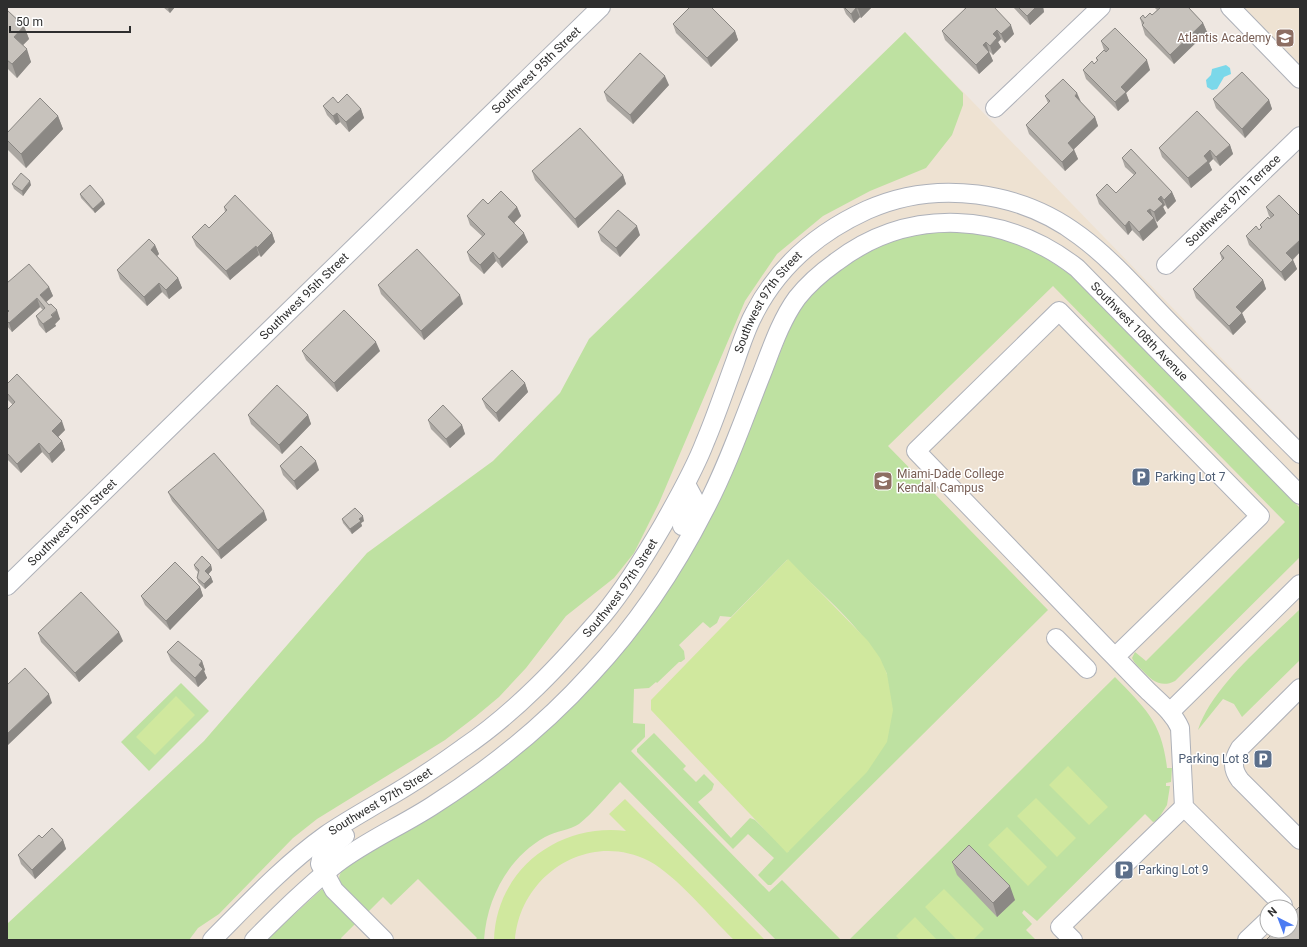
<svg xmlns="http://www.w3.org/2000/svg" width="1307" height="947" font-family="Roboto,sans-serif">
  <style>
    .education { fill: #eee2d2; fill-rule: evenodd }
    .green { fill: #bee1a1 }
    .pitch { fill: #d0e89e }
    .water { fill: #7bd8ea }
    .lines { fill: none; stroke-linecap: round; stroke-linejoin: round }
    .minor-casing { stroke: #aeb1b9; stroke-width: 20 }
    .minor { stroke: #fff; stroke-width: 18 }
    .wall { fill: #aba7a2 }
    .shaded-wall { fill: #8b8884 }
    .building { fill: #c7c2bc; stroke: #8b8884 }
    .labels { text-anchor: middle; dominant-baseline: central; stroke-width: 3; stroke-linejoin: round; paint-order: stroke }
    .education-label { font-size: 12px; fill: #785e54; stroke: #fff; text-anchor: end }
    .street-label { font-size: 12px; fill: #2e2e2e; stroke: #fff }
    .service-label { font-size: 12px; fill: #4e5e75; stroke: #fff; text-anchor: start }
  </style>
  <rect width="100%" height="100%" fill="#eee7e1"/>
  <path class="education" d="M1239 7H1300V70Z
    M905 32 1300 439V940H7V924L204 741 367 553 493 461 560 393 589 339ZM1267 907H1291V931H1267Z"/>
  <path class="green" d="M905 32 963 93V105L952 135 926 168 870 191 823 216 777 254 745 301 659 503 634 553 614 578 566 616 526 668 499 697 475 717 445 740 317 819 293 838 219 914 198 928 189 940H7V924L204 741 367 553 493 461 560 393 589 339Z
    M958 230 996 236 1038 253 1071 275 1300 508V557L1175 681C1161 688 1152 681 1142 670 1138 666 1134 663 1132 658L1135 652 1146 661 1285 522 1053 286 888 446 1048 610 771 885H768L758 875 774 858 748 834 733 849 637 752V749L654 733 686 766 683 769 696 782 704 774 714 784 712 790 698 802 731 838 750 818 755 820 788 852 887 674C866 630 822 594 787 560L731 617 720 616 717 623 710 628 703 622 679 645 684 651 685 659 681 662H679L657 683 656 682 649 688 634 689 633 723 645 724V737L631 751 769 892 782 880 841 940H776L620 782C608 794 592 814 579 824 570 830 556 831 545 837 508 858 487 898 484 940H475L477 938 418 879 391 905 383 897 368 912 341 884C335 874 345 868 352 862L505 764 696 543 713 513 733 472 791 325C800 310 810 292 824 281 850 259 884 239 918 233 931 231 945 231 958 230Z
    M1300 609V660L1242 717 1234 704 1223 699 1198 730C1212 686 1267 642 1300 609Z
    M1115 677C1145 708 1162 722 1167 768H1172L1171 782 1166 783V786H1170L1167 805 1157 821 1153 822 1145 814 1037 921 1024 910 1022 913 1032 924 1026 930 1036 940H849Z
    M181 683 209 711 149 771 121 742Z
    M322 889 356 923 341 938 342 940H266Z"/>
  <path class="pitch" d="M788 559 868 641 880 658 887 674 893 710 887 742 867 772 787 853 651 710V700Z
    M176 696 195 715 155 755 136 737Z
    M1068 766 1108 807 1089 825 1049 785Z
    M1036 798 1076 838 1057 857 1017 816Z
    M625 799 765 940H734C710 917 677 876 649 861 588 830 520 875 515 940H494C496 870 558 823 626 831L609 814Z
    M1007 827 1047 867 1028 886 988 845Z
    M944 889 984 929 973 940H957L925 907Z
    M915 917 937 940H900L896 936Z"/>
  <path class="water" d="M1226 65 1230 68 1231 74 1224 77 1217 89 1212 90 1207 87 1206 80 1211 75 1212 69Z"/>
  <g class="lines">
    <defs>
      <g id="minor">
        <path d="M1230 7 1300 79"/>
        <path d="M995 108 1101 7"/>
        <path id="s1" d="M1166 265 1300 136"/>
        <path d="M682 526 694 499 686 484"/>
        <path id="s2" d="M7 586 601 7"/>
        <path d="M1056 638 1087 669"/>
        <path d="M1115 657 1260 516 1059 311 916 451 1108 650C1121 663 1134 677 1147 690 1159 702 1173 712 1180 728L1184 807 1283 905 1281 907"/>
        <path d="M1300 688 1240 748C1233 760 1231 768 1240 780L1300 840"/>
        <path d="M1170 712 1300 584"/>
        <path d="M345 836 322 854 320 864 334 890 384 940"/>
        <path id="s3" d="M212 940C248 904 284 865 326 835 345 822 365 811 385 799 412 784 438 766 463 748 516 712 561 664 603 615 626 587 645 556 663 525 678 498 694 471 705 442 716 416 725 389 735 362 741 345 746 328 755 312 780 264 819 232 867 210 936 179 1021 191 1080 236 1115 262 1144 297 1175 328 1216 370 1258 412 1300 454"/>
        <path id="s4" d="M254 940C280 914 307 887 336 864 366 841 401 826 432 806 490 769 545 725 591 674 636 626 675 568 705 509 728 465 744 418 762 373 772 347 781 320 797 298 808 284 822 272 836 262 910 206 1005 212 1077 268L1300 495"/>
        <path d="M1073 940 1060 927 1184 807"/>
        <path d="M1247 940 1267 921"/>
      </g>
    </defs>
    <use href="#minor" class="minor-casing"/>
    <use href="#minor" class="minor"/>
  </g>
  <path class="wall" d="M163 7H175L170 13Z
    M843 7H872L861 18 860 17 854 23 846 14Z
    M964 7H994L1014 34 1005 43 1001 39 998 42 1001 47 993 55 989 51 993 61 979 74 945 40 942 31 965 9Z
    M1013 7H1043L1044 12 1030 25Z
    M1154 7H1188L1203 23 1207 32 1174 64 1145 35 1142 25 1140 18H1145L1152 15 1157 10Z
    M7 10 24 26 29 39 23 45 31 62 17 78 8 69 7 70Z
    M673 24 735 31 738 40 711 67 676 33Z
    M1101 41 1150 70 1126 93 1129 101 1118 111 1086 79 1083 70 1094 64 1097 61 1096 58 1106 52 1104 50Z
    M669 85 633 124 607 101 604 92Z
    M1045 96 1081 102 1095 117 1098 126 1074 149 1078 159 1065 171 1029 134 1026 125 1048 103Z
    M1213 99 1269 100 1272 109 1245 138 1216 108Z
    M338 103 361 109 364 118 349 132 340 122 336 125 327 115 323 106Z
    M58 116 63 129 26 168 8 150 7 147V133Z
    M1230 145 1233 154 1220 166 1213 159 1209 163 1212 170 1191 188 1162 157 1159 148Z
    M1122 158 1172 192 1176 201 1168 209 1165 205 1163 207 1166 213 1157 222 1155 219 1158 227 1143 241 1132 230 1128 235 1099 204 1096 195 1116 193 1134 175 1125 167Z
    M532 171 623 175 626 184 578 228 535 180Z
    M12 184 31 185 23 196 14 189Z
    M80 194 103 200 105 204 95 213 81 198Z
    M488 204 517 207 521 216 514 223 528 242 502 268 496 261 484 274 470 261 467 252 482 236 470 225 467 216Z
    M224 207 272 233 275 242 261 257 259 255 230 280 196 246 192 237 209 228 225 212Z
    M1266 207 1300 216V252L1293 260 1297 269 1285 281 1249 245 1246 236 1259 230 1261 227 1260 225 1271 218 1269 216Z
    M598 232 640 235 620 257 601 241Z
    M155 245 159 254 157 256 178 278 182 288 169 299 162 292 147 306 120 279 117 270Z
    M1220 253 1263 280 1266 289 1242 313 1246 322 1233 335 1196 298 1193 289 1222 260Z
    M7 283 49 287 53 296 46 302 60 319 55 324 56 326 46 333 39 325 36 316 43 310 40 307 12 332 7 326Z
    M378 285 463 304 424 340 381 294Z
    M302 351H380L337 392 306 360Z
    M525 383 528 392 499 422 486 408 482 399Z
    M7 384 65 430 58 437 62 441 65 450 52 463 42 452 21 473 7 459V410L13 405 7 399Z
    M248 415H308L311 424 282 454 251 424Z
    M428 420 462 425 465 434 450 448 431 429Z
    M280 466 319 470 297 490 283 475Z
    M168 492 267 520 221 559 172 501Z
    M342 519 364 521 361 523 362 526 352 534 343 523Z
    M194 565H211L212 570 208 574 211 577 213 582 205 589 198 582 197 578 198 572 195 569Z
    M200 587 203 596 170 630 145 605 141 596Z
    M38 633 123 641 79 682 41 642Z
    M167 652 202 661 205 670 204 671 207 678 198 687 171 661Z
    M42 838 63 840 66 849 35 879 21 864 18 855Z
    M952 862 1015 900 997 917 957 875Z"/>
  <path class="shaded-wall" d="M170 7H175L170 13 168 9Z
    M860 7H872L861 18 858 9Z
    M1036 7H1043L1044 12 1030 25 1027 16Z
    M856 8 860 17 854 23 851 14Z
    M1203 23 1207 32 1174 64 1170 55Z
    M1011 25 1014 34 1005 43 1001 34Z
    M24 26 29 39 18 50 14 37Z
    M997 30 1001 39 998 42 1001 47 993 55 990 46 993 34Z
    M735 31 738 40 711 67 707 58Z
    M986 42 989 51 986 54 983 45Z
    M27 49 31 62 17 78 12 64Z
    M989 52 993 61 979 74 976 65Z
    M1147 60 1150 70 1126 93 1129 101 1118 111 1115 102 1121 87Z
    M665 76 669 85 633 124 630 115Z
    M1077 93 1081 102 1075 96Z
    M1269 100 1272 109 1245 138 1242 129Z
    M361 109 364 118 349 132 346 122Z
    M337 113 340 122 336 125 333 116Z
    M58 116 63 129 26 168 21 154Z
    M1095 117 1098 126 1071 152 1068 143Z
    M1230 145 1233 154 1220 166 1216 157Z
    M1074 150 1078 159 1065 171 1062 162Z
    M1210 150 1213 159 1209 163 1212 170 1191 188 1188 178 1204 156Z
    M623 175 626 184 578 228 575 219Z
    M30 181 31 185 23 196 22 191Z
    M1172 192 1176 201 1168 209 1164 200Z
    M1161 196 1165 205 1163 207 1166 213 1157 222 1154 212 1158 199Z
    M103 200 105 204 95 213 93 209Z
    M517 207 521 216 511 226 508 217Z
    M1150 209 1153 218 1147 211Z
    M1154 218 1158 227 1143 241 1139 232Z
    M1129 221 1132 230 1128 235 1125 226Z
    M637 226 640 235 620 257 616 248Z
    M272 233 275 242 261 257 257 248Z
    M524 233 528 242 502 268 499 259Z
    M1300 240V252L1290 262 1286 253Z
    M155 245 159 254 154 259 151 250Z
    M256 246 259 255 230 280 226 271Z
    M493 252 496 261 484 274 480 265Z
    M1293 260 1297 269 1285 281 1281 272Z
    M178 278 182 288 169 299 166 290Z
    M1263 280 1266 289 1239 316 1236 307Z
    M159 283 162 292 147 306 144 297Z
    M49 287 53 296 44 304 40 295Z
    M460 295 463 304 424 340 421 331Z
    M37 298 40 307 12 332 9 323Z
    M57 310 60 319 55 324 56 326 46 333 43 324Z
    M1242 313 1246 322 1233 335 1229 326Z
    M376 342 380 351 337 392 334 383Z
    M525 383 528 392 499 422 496 413Z
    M308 415 311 424 282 454 279 445Z
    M62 421 65 430 55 440 52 431Z
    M462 425 465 434 450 448 446 439Z
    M62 441 65 450 52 463 49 454Z
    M39 443 42 452 21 473 17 464Z
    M316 461 319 470 297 490 294 481Z
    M264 511 267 520 221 559 218 550Z
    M363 516 364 521 361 523 362 526 352 534 350 529 359 519Z
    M211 565 212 570 207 576 205 571Z
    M211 577 213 582 205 589 204 584Z
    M200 587 203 596 170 630 166 621Z
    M119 632 123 641 79 682 75 673Z
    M202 661 205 670 204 671 207 678 198 687 195 678 199 665Z
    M49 694 52 703 7 746V734Z
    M63 840 66 849 35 879 32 870Z
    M1010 886 1015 900 997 917 993 903Z"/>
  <path class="building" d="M690 7H711L735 31 707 58 673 24Z
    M844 7H860L858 9 856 8 851 14Z
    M967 7H994L1011 25 1001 34 997 30 993 34 997 38 990 46 986 42 983 45 989 52 976 65 942 31Z
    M1018 7H1036L1027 16Z
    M1160 7H1188L1203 23 1170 55 1142 25 1144 23 1140 18 1143 15 1145 18 1150 13 1152 15 1160 8Z
    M7 10 24 26 14 37 27 49 12 64 7 60Z
    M1115 28 1147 60 1121 87 1126 92 1115 102 1083 70 1092 61 1094 64 1098 60 1096 58 1104 50 1106 52 1109 49 1101 41Z
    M640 53 665 76 630 115 604 92Z
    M1242 72 1269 100 1242 129 1213 99Z
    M1063 79 1077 93 1075 96 1095 117 1068 143 1074 150 1062 162 1026 125 1050 101 1045 96Z
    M347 94 361 109 346 122 337 113 333 116 323 106 333 97 338 103Z
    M40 98 58 116 21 154 7 140V133Z
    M1197 111 1230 145 1216 157 1210 150 1204 156 1208 161 1188 178 1159 148Z
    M580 128 623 175 575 219 532 171Z
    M1131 149 1172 192 1164 200 1161 196 1158 199 1163 204 1154 212 1150 209 1147 211 1154 218 1139 232 1129 221 1125 226 1096 195 1107 184 1116 193 1136 173 1122 158Z
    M21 173 30 181 22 191 12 184Z
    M90 185 103 200 93 209 80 194Z
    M501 191 517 207 508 217 524 233 499 259 493 252 480 265 467 252 485 234 467 216 483 199 488 204Z
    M235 195 272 233 257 248 256 246 226 271 192 237 205 224 209 228 227 210 224 207Z
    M1279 195 1300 216V240L1286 253 1293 260 1281 272 1246 236 1256 226 1259 230 1262 227 1260 225 1268 217 1269 219 1274 215 1266 207Z
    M618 210 637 226 616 248 598 232Z
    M149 239 155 245 151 250 178 278 166 290 159 283 144 297 117 270Z
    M1228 245 1263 280 1236 307 1242 313 1229 326 1193 289 1224 258 1220 253Z
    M417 249 460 295 421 331 378 285Z
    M29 264 49 287 40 295 49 305 51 304 57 310 51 315 53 317 43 324 36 316 45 308 37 298 9 323 7 321V313L9 311 7 309V283Z
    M344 310 376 342 334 383 302 351Z
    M512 370 525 383 496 413 482 399Z
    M17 374 62 421 52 431 62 441 49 454 39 443 17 464 7 453V410L15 402 7 393V384Z
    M277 385 308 415 279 445 248 415Z
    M443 405 462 425 446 439 428 420Z
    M301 446 316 461 294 481 280 466Z
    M214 453 264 511 218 550 168 492Z
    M355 508 363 516 359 519 361 521 350 529 342 519Z
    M202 556 211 565 205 571 211 577 204 584 197 578 199 570 194 565Z
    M175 562 200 587 166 621 141 596Z
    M81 592 119 632 75 673 38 633Z
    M178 641 202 661 199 665 203 669 195 678 167 652Z
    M25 668 49 694 7 734V685Z
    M52 828 63 840 32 870 18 855 39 835 42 838Z
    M969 845 1010 886 993 903 952 862Z
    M1300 906V940H1266L1275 931H1291V915Z"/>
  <defs>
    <symbol id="school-square" viewBox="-11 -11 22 22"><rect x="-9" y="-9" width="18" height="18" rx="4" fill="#8d6e63" stroke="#fff"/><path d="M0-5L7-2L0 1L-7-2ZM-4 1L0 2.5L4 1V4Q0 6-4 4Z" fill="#fff"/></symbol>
    <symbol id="parking-square" viewBox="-11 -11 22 22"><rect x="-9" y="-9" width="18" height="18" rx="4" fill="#5c6f8a" stroke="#fff"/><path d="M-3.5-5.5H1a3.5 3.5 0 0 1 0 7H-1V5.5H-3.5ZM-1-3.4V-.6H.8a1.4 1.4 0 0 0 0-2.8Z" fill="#fff"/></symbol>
    <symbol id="university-square" viewBox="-11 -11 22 22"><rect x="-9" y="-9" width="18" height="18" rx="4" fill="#8d6e63" stroke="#fff"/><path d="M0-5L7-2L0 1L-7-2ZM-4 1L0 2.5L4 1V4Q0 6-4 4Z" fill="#fff"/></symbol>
  </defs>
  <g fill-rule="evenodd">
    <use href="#school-square" x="1274" y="27" width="22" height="22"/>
    <use href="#parking-square" x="1130" y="466" width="22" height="22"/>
    <use href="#university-square" x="872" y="470" width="22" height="22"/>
    <use href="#parking-square" x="1252" y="748" width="22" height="22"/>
    <use href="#parking-square" x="1113" y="859" width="22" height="22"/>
  </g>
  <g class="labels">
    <g class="education-label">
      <text x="1271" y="38">Atlantis Academy</text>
      <text x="897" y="474" text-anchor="start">Miami-Dade College<tspan x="897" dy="14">Kendall Campus</tspan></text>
    </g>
    <g class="street-label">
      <text stroke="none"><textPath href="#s2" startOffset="739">Southwest 95th Street</textPath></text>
      <text stroke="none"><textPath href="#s1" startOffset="93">Southwest 97th Terrace</textPath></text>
      <text stroke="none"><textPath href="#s2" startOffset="415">Southwest 95th Street</textPath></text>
      <text stroke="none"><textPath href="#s3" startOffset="867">Southwest 97th Street</textPath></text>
      <text stroke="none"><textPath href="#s4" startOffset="1265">Southwest 108th Avenue</textPath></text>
      <text stroke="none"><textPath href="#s2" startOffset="91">Southwest 95th Street</textPath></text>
      <text stroke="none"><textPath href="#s3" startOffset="543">Southwest 97th Street</textPath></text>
      <text stroke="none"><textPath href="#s3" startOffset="219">Southwest 97th Street</textPath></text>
    </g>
    <g class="service-label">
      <text x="1155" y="477">Parking Lot 7</text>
      <text x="1249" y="759" text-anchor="end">Parking Lot 8</text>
      <text x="1138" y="870">Parking Lot 9</text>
    </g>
  </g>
  <rect width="1307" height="947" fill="none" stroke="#2e2e2e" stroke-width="16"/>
  <g transform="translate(1279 919) rotate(318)"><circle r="19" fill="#ffffff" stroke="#ababab"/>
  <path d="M0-3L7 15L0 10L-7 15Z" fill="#4b7bf2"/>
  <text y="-6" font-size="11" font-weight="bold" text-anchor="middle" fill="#2e2e2e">N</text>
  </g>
  <path d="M10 26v6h120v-6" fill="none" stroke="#2e2e2e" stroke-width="2"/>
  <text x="16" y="26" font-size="12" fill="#2e2e2e" stroke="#ffffff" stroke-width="3" paint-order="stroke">50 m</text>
</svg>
